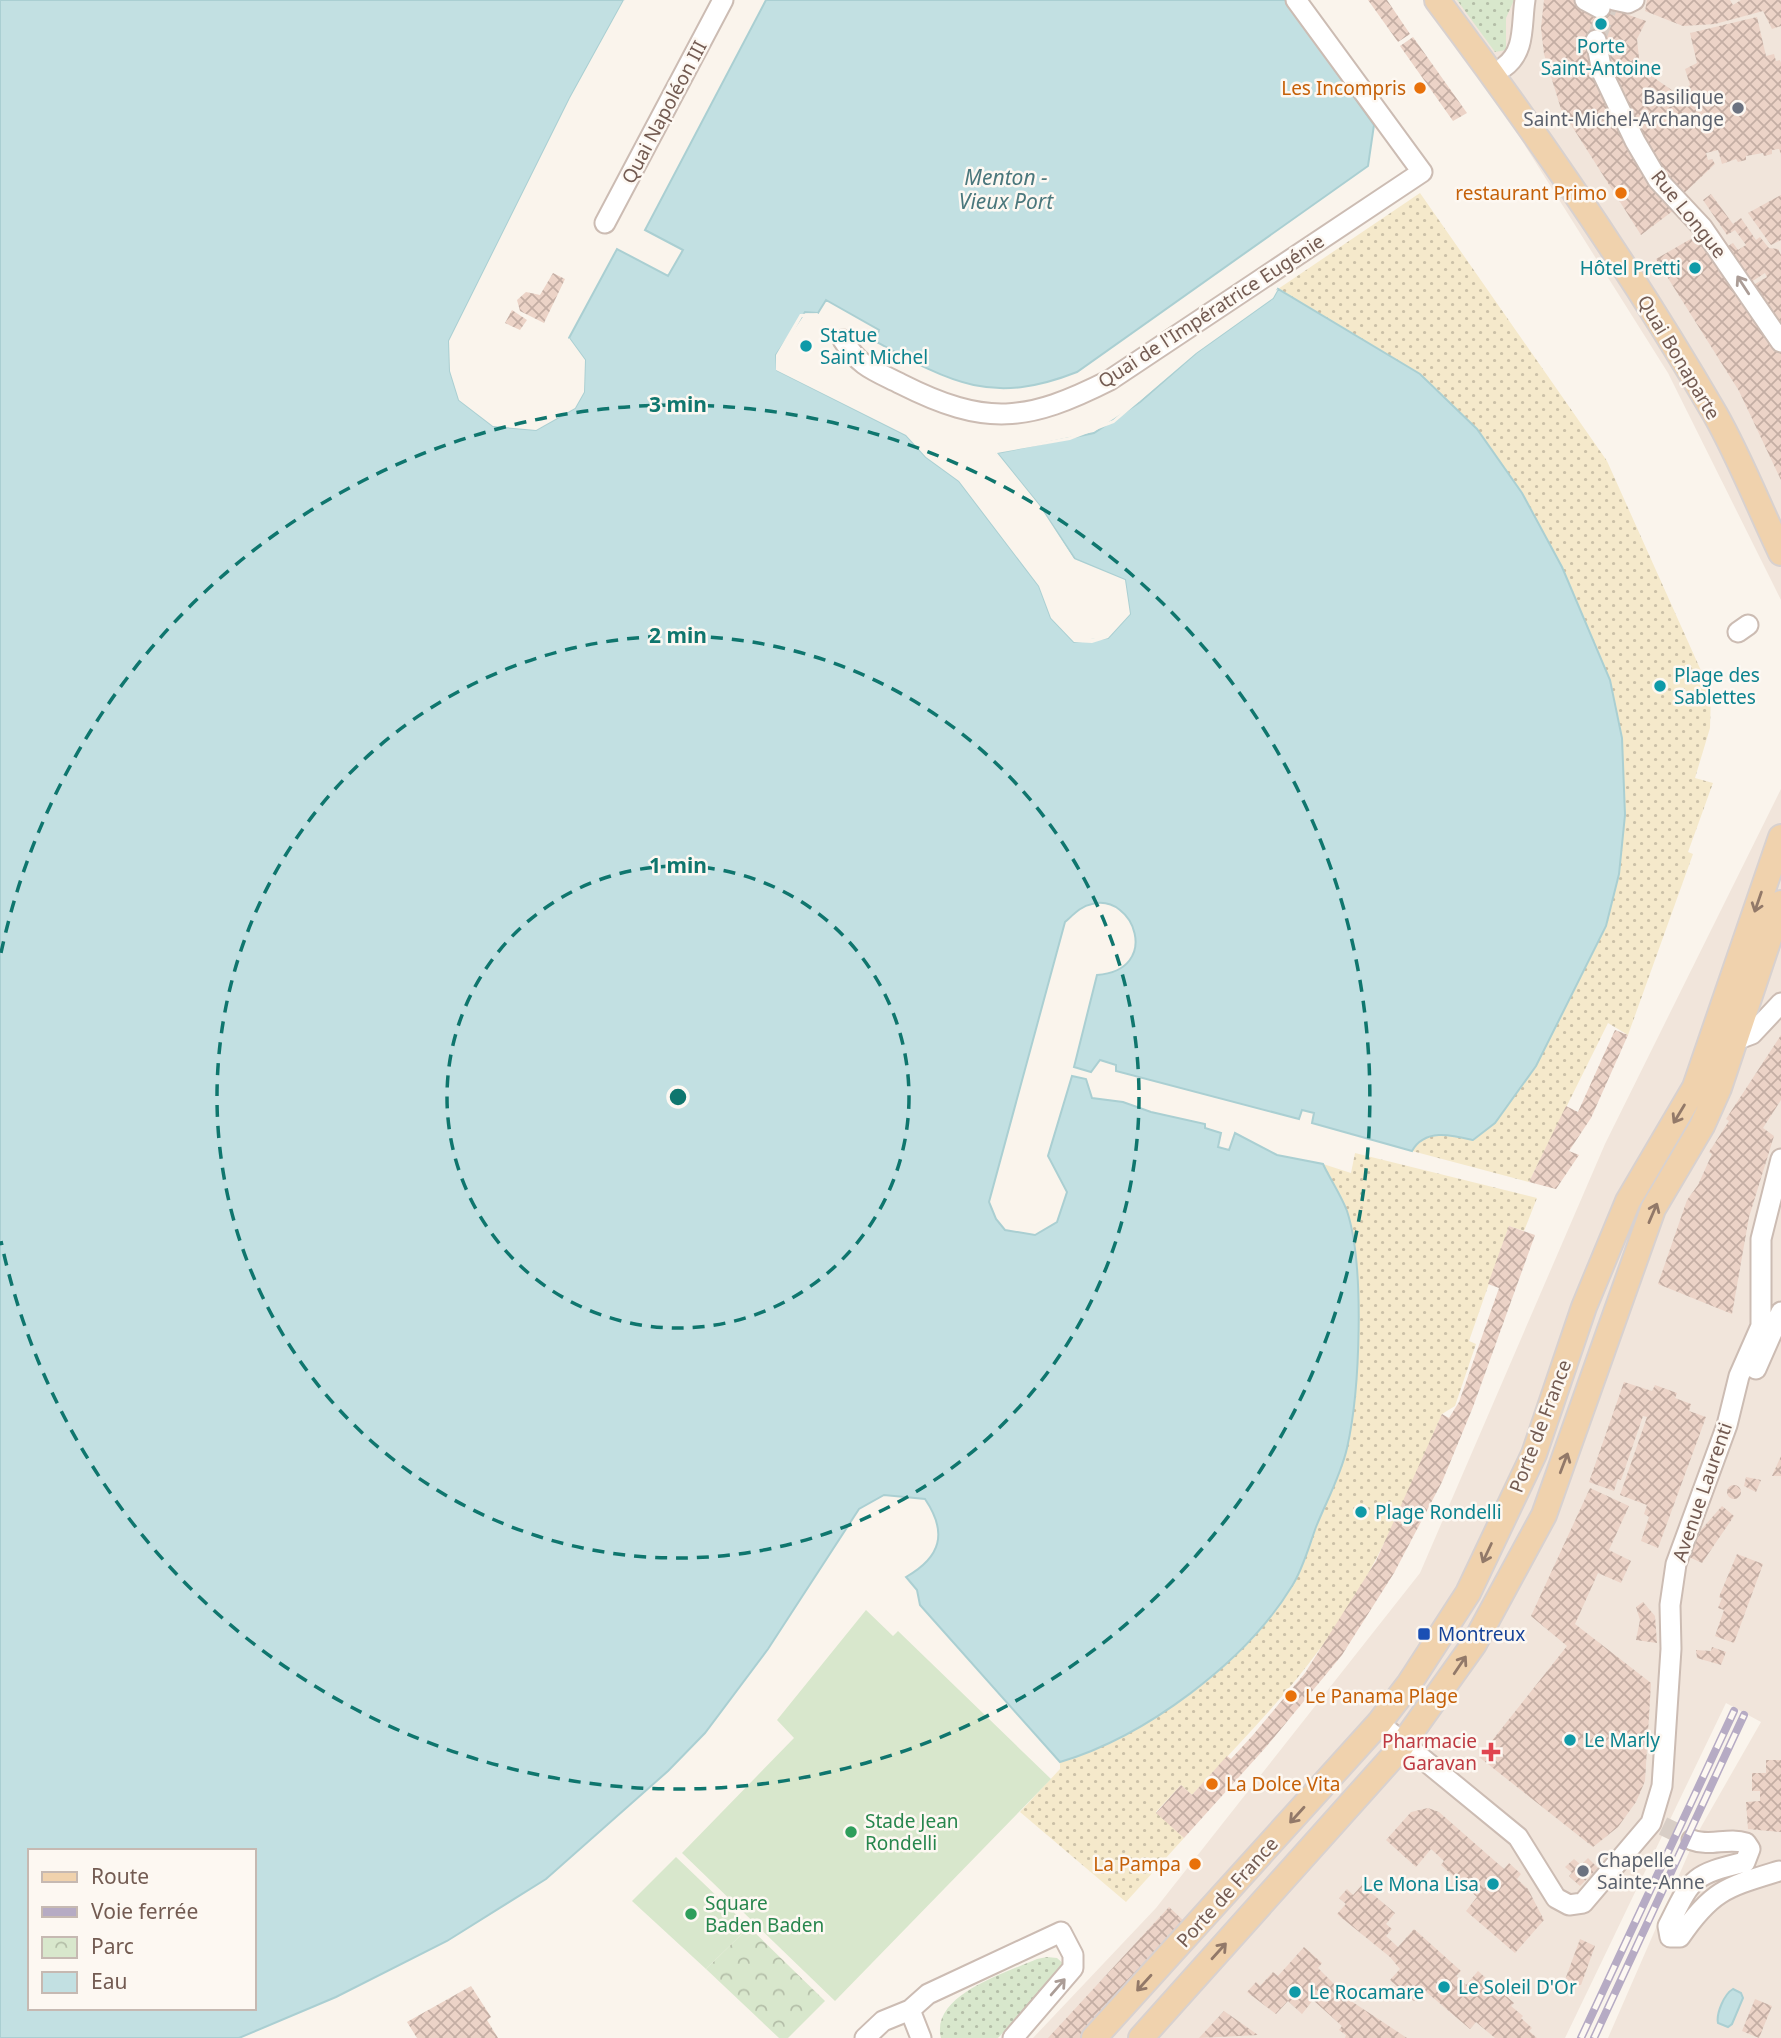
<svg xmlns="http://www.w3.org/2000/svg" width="1781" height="2038" font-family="'Noto Sans',sans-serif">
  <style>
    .residential { fill: #f1e5db }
    .grass { fill: url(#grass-dots) }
    .sand { fill: url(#sand-dots) }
    .park { fill: url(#park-crowns) }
    .pitch { fill: #d8e7cc }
    .water { fill: #c2e0e2; stroke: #aacfd2; stroke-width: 2; fill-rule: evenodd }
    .pier { fill: #faf4ec }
    .building { fill: url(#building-cross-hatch) }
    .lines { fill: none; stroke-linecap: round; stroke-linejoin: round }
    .minor-tunnel { stroke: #d8cec6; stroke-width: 19; stroke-dasharray: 19 10; stroke-linecap: butt }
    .minor-casing { stroke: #ccbcb3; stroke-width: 23 }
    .major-casing { stroke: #d8d1cf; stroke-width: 28 }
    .minor { stroke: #fff; stroke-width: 19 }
    .major { stroke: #f0d2ad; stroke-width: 24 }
    .rail-casing { stroke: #b6abc4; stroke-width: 8 }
    .rail { stroke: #fdf8f2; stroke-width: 5; stroke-dasharray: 16; stroke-linecap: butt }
    .oneway { stroke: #ab9d97 }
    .oneway2 { stroke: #927969 }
    .ring { fill: none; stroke: #0f766e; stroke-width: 3.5; stroke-dasharray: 12 9 }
    .culture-dot { fill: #0f9aa8; stroke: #fdf8f2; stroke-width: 2.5 }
    .food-dot { fill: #e8710a; stroke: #fdf8f2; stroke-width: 2.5 }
    .worship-dot { fill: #6b7280; stroke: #fdf8f2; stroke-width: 2.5 }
    .transit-dot { fill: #1a4fb4; stroke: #fdf8f2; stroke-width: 2.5 }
    .health-dot { fill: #e0444e; stroke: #fdf8f2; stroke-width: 2.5 }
    .leisure-dot { fill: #2e9e5b; stroke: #fdf8f2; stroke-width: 2.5 }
    .labels { text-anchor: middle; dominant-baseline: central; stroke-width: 5; stroke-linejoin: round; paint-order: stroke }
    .culture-label { font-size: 19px; fill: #0d838f; stroke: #fdf8f2; text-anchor: start }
    .food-label { font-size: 19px; fill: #c56008; stroke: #fdf8f2; text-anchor: end }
    .worship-label { font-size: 19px; fill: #5b616d; stroke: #fdf8f2; text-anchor: end }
    .street-label { font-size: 19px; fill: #735b52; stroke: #fdf8f2 }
    .transit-label { font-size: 19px; fill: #164399; stroke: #fdf8f2; text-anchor: start }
    .health-label { font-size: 19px; fill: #be3a42; stroke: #fdf8f2; text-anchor: end }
    .leisure-label { font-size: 19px; fill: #27864d; stroke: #fdf8f2; text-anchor: start }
    .water-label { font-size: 21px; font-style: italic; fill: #4a777c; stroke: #fdf8f2 }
    .centre { fill: #0f766e; stroke: #fdf8f2; stroke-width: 3.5 }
    .ring-label { font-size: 21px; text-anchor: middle; font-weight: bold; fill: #0f766e; stroke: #fdf8f2; stroke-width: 5; stroke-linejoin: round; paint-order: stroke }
  </style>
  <defs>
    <pattern id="grass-dots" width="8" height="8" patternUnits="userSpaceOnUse" patternTransform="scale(1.75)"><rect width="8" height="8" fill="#d8e7cc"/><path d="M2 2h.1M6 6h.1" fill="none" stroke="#b4bea8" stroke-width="1.8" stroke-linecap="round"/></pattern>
    <pattern id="sand-dots" width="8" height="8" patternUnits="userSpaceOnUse" patternTransform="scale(1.75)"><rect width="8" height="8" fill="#f5e9cb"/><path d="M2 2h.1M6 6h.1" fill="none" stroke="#cbc0a7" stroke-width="1.8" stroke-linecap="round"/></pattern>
    <pattern id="park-crowns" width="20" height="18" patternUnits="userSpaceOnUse" patternTransform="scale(1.75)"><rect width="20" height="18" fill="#d8e7cc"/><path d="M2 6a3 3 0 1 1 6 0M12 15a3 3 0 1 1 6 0" fill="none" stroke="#b4bea8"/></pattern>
    <pattern id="building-cross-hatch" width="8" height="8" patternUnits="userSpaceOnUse" patternTransform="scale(1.75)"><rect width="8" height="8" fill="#ecd3c7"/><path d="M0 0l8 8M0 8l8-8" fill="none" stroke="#c4aea4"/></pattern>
  </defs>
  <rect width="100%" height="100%" fill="#faf4ec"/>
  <path class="residential" d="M1426 0H1781V600L1668 373 1514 128Z
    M1781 789V2038H1608L1697 1834 1761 1722 1726 1703 1565 2038H1033L1156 1908 1420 1573 1605 1144Z"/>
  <path class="grass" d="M1457 0H1514L1506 18V50L1495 52Z
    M1047 1957 1057 1958 1066 1966 998 2038H941C930 1995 1006 1973 1037 1959Z"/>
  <path class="sand" d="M1420 193 1607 461 1711 693 1710 728 1695 778 1713 783 1688 852 1693 854 1628 1035 1608 1023 1529 1182 1412 1151C1424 1128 1452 1135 1473 1140L1606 926 1619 874 1625 814 1610 680 1562 567 1522 494 1477 429 1278 289Z
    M1355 1153 1537 1198 1524 1231 1509 1226 1469 1341 1476 1344 1455 1406 1442 1414C1407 1494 1375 1576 1322 1646 1283 1700 1236 1746 1192 1795L1181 1785 1156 1812 1184 1838 1126 1902 1020 1812 1060 1769V1762C1105 1749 1146 1726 1183 1696L1358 1363 1356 1261 1347 1211 1323 1164 1351 1173Z"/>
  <path class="park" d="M749 1927 825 2001 788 2038H779L706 1969Z"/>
  <path class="pitch" d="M866 1610 893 1636 898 1631 1051 1779 835 2001 682 1853 794 1738 777 1720Z
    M676 1857 749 1927 706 1969 632 1901Z"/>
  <path class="water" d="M0 0H624L570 98 449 341 450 371 459 400 493 426 536 430 575 408 584 392 585 360 569 338 617 249 668 276 683 250 645 230 766 0H1285L1374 125 1368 166 1077 372C991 406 950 382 875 341L879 330 826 300 818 313 805 312 776 355 777 370 906 435 926 457 959 481 1039 586 1051 618 1074 642 1108 638 1130 614 1125 580 1075 559 1039 505 997 453 1094 433 1140 402 1196 353 1273 298 1278 289 1420 374 1477 429 1522 493 1562 567 1610 680 1622 738 1625 815 1619 874 1606 926 1536 1066 1495 1123 1473 1140C1452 1135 1425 1128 1412 1151L1312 1123 1314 1113 1302 1110 1299 1119 1116 1071V1065L1100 1060 1091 1072 1074 1067 1097 975C1162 970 1134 893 1092 904 1081 906 1074 914 1065 922L989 1202 996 1219 1005 1230 1035 1235 1057 1222 1067 1192 1048 1156 1072 1076 1086 1079 1092 1098 1123 1102 1151 1112 1205 1124V1128L1221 1133 1218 1147 1229 1150 1235 1133 1277 1155 1323 1164C1330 1179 1341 1195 1347 1211 1365 1266 1360 1391 1347 1448 1341 1475 1326 1502 1316 1527 1309 1546 1303 1569 1292 1586 1246 1662 1145 1737 1060 1762L920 1605 917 1590 906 1577C941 1557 948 1533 925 1499L884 1495 859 1509 768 1649 705 1733 668 1771 546 1879 447 1941 336 1997 239 2038H0ZM30 1851H254V2008H30Z
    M1733 1989 1741 1993 1743 1998 1732 2024 1728 2027 1718 2023C1716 2014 1724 1994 1733 1989Z"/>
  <path class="pier" d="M624 0 627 1 573 100 452 342 454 371 462 398 495 423 535 427 572 405 581 391 583 372 581 361 567 341 569 338 585 360 584 392 575 408 536 430 493 426 459 400 450 371 449 341 570 98Z
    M1278 289 1273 298 1196 353 1114 423 1070 440 997 453 1039 505 1074 559 1125 580 1130 614 1108 638 1092 643 1074 642 1051 618 1039 586 959 481 926 457 906 435 776 370V355L800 314 818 313 816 317H802L780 356V367L908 432 928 454 961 478 1042 584 1054 616 1075 638 1091 639 1107 635 1126 613 1122 582 1072 561 994 451 1069 437 1113 420 1194 350Z"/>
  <path class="building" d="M1368 0H1387L1410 34 1398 42Z
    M1544 0H1585L1646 21 1637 39 1640 68 1676 93 1690 85 1685 69 1697 63 1690 33 1757 17 1766 56 1774 54 1776 61 1780 60 1781 63V154L1779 149 1772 150V154L1764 156 1763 153 1746 156V160L1738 162 1736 159 1722 164 1718 150 1706 153 1708 160 1712 159 1715 164 1680 197 1665 181 1587 38 1678 207 1641 235 1561 109 1544 54 1541 28Z
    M1647 0H1730L1733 5 1741 0H1781V26L1772 29 1763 11 1715 24 1683 26 1645 11Z
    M1413 37 1467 113 1453 121 1400 46Z
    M1711 194 1733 224 1741 218 1756 240 1760 237 1769 248 1778 249 1781 255V334L1750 287 1767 277 1765 273 1748 284 1725 248 1733 243 1738 250 1746 245 1735 230 1727 235 1703 200Z
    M1781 195V240L1771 245 1748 213Z
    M1701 233 1781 351V480L1739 391 1656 259Z
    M553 273 565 279 544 323 520 311 517 300 526 292 540 295Z
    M512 310 527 320 520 330 505 323Z
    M1615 1030 1628 1035 1591 1118 1569 1151 1579 1155 1556 1189 1529 1182 1566 1106 1578 1112Z
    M1781 1035V1100L1763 1128 1774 1136 1749 1217 1732 1314 1658 1284 1687 1200 1698 1185 1712 1154 1709 1152 1729 1121 1726 1119Z
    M1509 1226 1535 1235 1473 1407 1442 1482 1394 1573 1342 1655 1266 1747 1184 1838 1156 1813 1181 1785 1192 1795 1227 1756 1231 1759 1253 1735 1305 1673 1376 1561 1442 1414 1449 1418 1459 1402 1499 1288 1488 1284Z
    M1624 1382 1652 1391 1655 1385 1677 1393 1675 1398 1691 1404 1689 1411 1706 1417 1658 1548 1641 1541 1649 1517 1644 1514 1647 1505 1620 1495 1647 1417 1643 1416 1621 1480 1618 1479 1614 1491 1589 1482Z
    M1781 1456V1476H1772Z
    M1746 1477 1761 1480 1756 1492 1744 1486Z
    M1727 1492a7 7 0 1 1 14 0a7 7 0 1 1-14 0Z
    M1590 1488 1629 1506 1609 1550 1631 1561 1621 1583 1598 1573 1575 1624 1651 1683 1645 1781 1636 1802 1618 1827 1593 1847 1479 1757 1567 1646 1531 1616Z
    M1722 1506 1734 1516 1702 1563 1689 1557 1701 1530Z
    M1737 1554 1763 1564 1734 1643 1715 1636 1724 1610 1718 1608 1722 1598 1719 1597Z
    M1643 1602 1655 1616 1657 1643 1636 1640 1640 1620 1636 1607Z
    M1712 1647 1726 1652 1721 1665 1697 1658 1696 1650 1711 1651Z
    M1766 1760H1781V1832L1748 1829 1746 1802 1760 1801V1791H1752V1773H1766Z
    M1428 1808 1439 1812 1504 1869 1509 1863 1521 1874 1517 1879 1528 1889 1544 1920 1515 1953 1466 1911 1477 1897 1441 1865 1444 1861 1431 1849 1416 1867 1386 1840 1411 1812Z
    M1588 1858 1598 1868 1580 1886 1569 1876 1572 1873 1565 1867 1574 1859 1581 1865Z
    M1362 1885 1395 1913 1386 1924 1392 1929 1386 1936 1398 1947 1414 1929 1461 1971 1456 1976 1466 1985 1478 1971 1514 2003 1511 2006 1523 2016 1521 2018 1532 2028 1529 2031 1537 2038H1495L1476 2022 1470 2029 1424 1990 1414 2001 1390 1980 1400 1969 1390 1957 1337 1914 1346 1904 1339 1898 1347 1889 1353 1895Z
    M1169 1907 1186 1923 1109 2007 1080 2038H1048Z
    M1580 1939 1595 1946 1581 1985 1565 1980Z
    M1304 1947 1322 1963 1318 1968 1343 1993 1342 1995 1407 2038H1345L1346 2035 1339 2030 1342 2026 1313 2000 1302 2014 1288 2001 1276 2014 1247 1992 1256 1982 1260 1986 1273 1972 1278 1976Z
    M471 1986 491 2017 487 2020 498 2038H417L407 2022Z
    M1755 1999 1772 2006 1759 2038 1742 2031Z
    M1224 2011 1258 2035 1199 2038Z"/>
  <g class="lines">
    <path class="minor-tunnel" d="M1596 40 1607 9
      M1663 1826 1692 1840"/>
    <defs>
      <path id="minor" d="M1585 0 1600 8 1601 0
        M1614 0 1628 3 1634 0
        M1596 40 1602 72 1635 141 1658 180 1702 227 1781 342
        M1504 67C1526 51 1521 25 1525 0
        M605 223 723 0
        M843 340C860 367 873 370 901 384 986 427 1027 422 1110 380L1422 172 1296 0
        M1738 632 1748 625
        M1736 1040 1752 1034 1781 1003
        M1756 1369 1781 1312
        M1379 1723 1518 1837 1556 1898 1569 1905 1583 1903 1651 1823 1662 1786 1671 1649 1670 1605 1676 1564 1727 1425 1739 1376 1761 1326V1239L1781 1159
        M1692 1840C1710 1847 1728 1837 1746 1843L1750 1849 1745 1862C1691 1875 1692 1878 1668 1926L1670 1937H1680C1712 1890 1727 1887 1779 1871
        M910 2010 921 2038
        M865 2038 883 2021 910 2010 928 1994 1061 1932 1073 1955V1968L1013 2038"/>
      <path id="major" d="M1437 0C1537 133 1631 270 1715 414 1740 458 1759 507 1781 553
        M1094 2038 1379 1723 1409 1684 1468 1593 1534 1454 1584 1307 1628 1201 1695 1087 1781 837
        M1141 2038 1397 1752 1474 1644 1544 1515 1653 1209 1702 1126 1719 1088 1781 903"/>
    </defs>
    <use href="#minor" class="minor-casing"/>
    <use href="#major" class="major-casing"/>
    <use href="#minor" class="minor"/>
    <use href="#major" class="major"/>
    <defs>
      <path id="rail" d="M1581 2038 1734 1711
        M1594 2038 1744 1715"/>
    </defs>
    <use href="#rail" class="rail-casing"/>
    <use href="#rail" class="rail"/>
  </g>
  <defs><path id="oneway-shaft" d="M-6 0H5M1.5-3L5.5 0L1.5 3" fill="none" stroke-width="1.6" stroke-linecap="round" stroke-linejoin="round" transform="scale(1.75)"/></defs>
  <g class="oneway">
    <use href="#oneway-shaft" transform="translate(1743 285) rotate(-123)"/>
    <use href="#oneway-shaft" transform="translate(1058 1987) rotate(-49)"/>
  </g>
  <g class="oneway2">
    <use href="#oneway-shaft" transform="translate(1758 902) rotate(109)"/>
    <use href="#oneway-shaft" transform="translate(1679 1114) rotate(121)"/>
    <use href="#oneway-shaft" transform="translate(1653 1213) rotate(-67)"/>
    <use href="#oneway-shaft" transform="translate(1564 1463) rotate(-69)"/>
    <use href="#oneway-shaft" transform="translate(1487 1553) rotate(115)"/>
    <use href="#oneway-shaft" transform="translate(1460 1665) rotate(-56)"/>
    <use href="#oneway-shaft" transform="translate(1297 1815) rotate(132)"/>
    <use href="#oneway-shaft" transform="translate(1219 1951) rotate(-48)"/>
    <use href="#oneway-shaft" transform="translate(1144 1983) rotate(132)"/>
  </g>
  <g class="ring">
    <circle cx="678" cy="1097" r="231"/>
    <circle cx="678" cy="1097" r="461"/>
    <path d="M1 953A692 692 0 1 1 1 1241"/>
  </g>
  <g class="culture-dot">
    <circle cx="1601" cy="24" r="7"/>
    <circle cx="1695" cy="268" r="7"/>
    <circle cx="806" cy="346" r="7"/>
    <circle cx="1660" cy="686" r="7"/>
    <circle cx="1361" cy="1512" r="7"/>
    <circle cx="1570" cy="1740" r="7"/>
    <circle cx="1493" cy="1884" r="7"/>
    <circle cx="1444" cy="1987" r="7"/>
    <circle cx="1295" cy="1992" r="7"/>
  </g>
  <g class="food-dot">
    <circle cx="1420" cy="88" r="7"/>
    <circle cx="1621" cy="193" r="7"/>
    <circle cx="1291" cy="1696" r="7"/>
    <circle cx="1212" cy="1784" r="7"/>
    <circle cx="1195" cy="1864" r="7"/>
  </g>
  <g class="worship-dot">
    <circle cx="1738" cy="108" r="7"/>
    <circle cx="1583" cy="1871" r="7"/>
  </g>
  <rect class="transit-dot" x="1417" y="1627" width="14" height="14" rx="3.5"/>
  <path class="health-dot" d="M1487.5 1741.5h7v7h7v7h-7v7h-7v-7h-7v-7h7z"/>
  <g class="leisure-dot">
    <circle cx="851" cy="1832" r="7"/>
    <circle cx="691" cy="1914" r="7"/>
  </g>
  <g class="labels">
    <g class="culture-label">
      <text x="1601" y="46" text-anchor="middle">Porte<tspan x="1601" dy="22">Saint-Antoine</tspan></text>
      <text x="1681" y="268" text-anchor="end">Hôtel Pretti</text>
      <text x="820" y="335">Statue<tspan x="820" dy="22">Saint Michel</tspan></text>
      <text x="1674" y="675">Plage des<tspan x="1674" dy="22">Sablettes</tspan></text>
      <text x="1375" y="1512">Plage Rondelli</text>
      <text x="1584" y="1740">Le Marly</text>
      <text x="1479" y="1884" text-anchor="end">Le Mona Lisa</text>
      <text x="1458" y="1987">Le Soleil D'Or</text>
      <text x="1309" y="1992">Le Rocamare</text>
    </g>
    <g class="food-label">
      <text x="1406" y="88">Les Incompris</text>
      <text x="1607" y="193">restaurant Primo</text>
      <text x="1305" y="1696" text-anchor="start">Le Panama Plage</text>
      <text x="1226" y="1784" text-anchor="start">La Dolce Vita</text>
      <text x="1181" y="1864">La Pampa</text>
    </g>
    <g class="worship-label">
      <text x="1724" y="97">Basilique<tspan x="1724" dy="22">Saint-Michel-Archange</tspan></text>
      <text x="1597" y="1860" text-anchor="start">Chapelle<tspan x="1597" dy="22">Sainte-Anne</tspan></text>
    </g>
    <g class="street-label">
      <text transform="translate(664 112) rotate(-62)">Quai Napoléon III</text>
      <text transform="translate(1689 214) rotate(51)">Rue Longue</text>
      <text transform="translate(1211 311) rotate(-33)">Quai de l'Impératrice Eugénie</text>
      <text transform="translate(1679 357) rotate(59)">Quai Bonaparte</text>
      <text transform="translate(1540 1426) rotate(-69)">Porte de France</text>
      <text transform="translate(1702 1492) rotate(-71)">Avenue Laurenti</text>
      <text transform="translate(1227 1892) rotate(-48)">Porte de France</text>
    </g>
    <g class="transit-label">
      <text x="1438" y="1634">Montreux</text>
    </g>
    <g class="health-label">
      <text x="1477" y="1741">Pharmacie<tspan x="1477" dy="22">Garavan</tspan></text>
    </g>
    <g class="leisure-label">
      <text x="865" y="1821">Stade Jean<tspan x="865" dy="22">Rondelli</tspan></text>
      <text x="705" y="1903">Square<tspan x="705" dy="22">Baden Baden</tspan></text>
    </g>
    <g class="water-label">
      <text x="1006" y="177">Menton -<tspan x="1006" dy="24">Vieux Port</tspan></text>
    </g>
  </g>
  <circle cx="678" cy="1097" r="10" class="centre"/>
  <g class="ring-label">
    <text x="678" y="412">3 min</text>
    <text x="678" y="643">2 min</text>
    <text x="678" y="873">1 min</text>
  </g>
  <rect x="28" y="1849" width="228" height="161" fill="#fdf8f2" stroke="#c6b9b2" stroke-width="2"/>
  <rect x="42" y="1872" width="35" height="10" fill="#f0d2ad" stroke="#c6b9b2" stroke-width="2"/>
  <text x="91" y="1884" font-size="21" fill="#735b52">Route</text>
  <rect x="42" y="1907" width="35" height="10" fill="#b6abc4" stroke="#c6b9b2" stroke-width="2"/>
  <text x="91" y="1919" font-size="21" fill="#735b52">Voie ferrée</text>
  <rect x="42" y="1937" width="35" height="21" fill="url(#park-crowns)" stroke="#c6b9b2" stroke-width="2"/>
  <text x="91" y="1954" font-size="21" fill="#735b52">Parc</text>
  <rect x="42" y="1972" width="35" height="21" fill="#c2e0e2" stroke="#c6b9b2" stroke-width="2"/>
  <text x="91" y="1989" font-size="21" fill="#735b52">Eau</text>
</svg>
